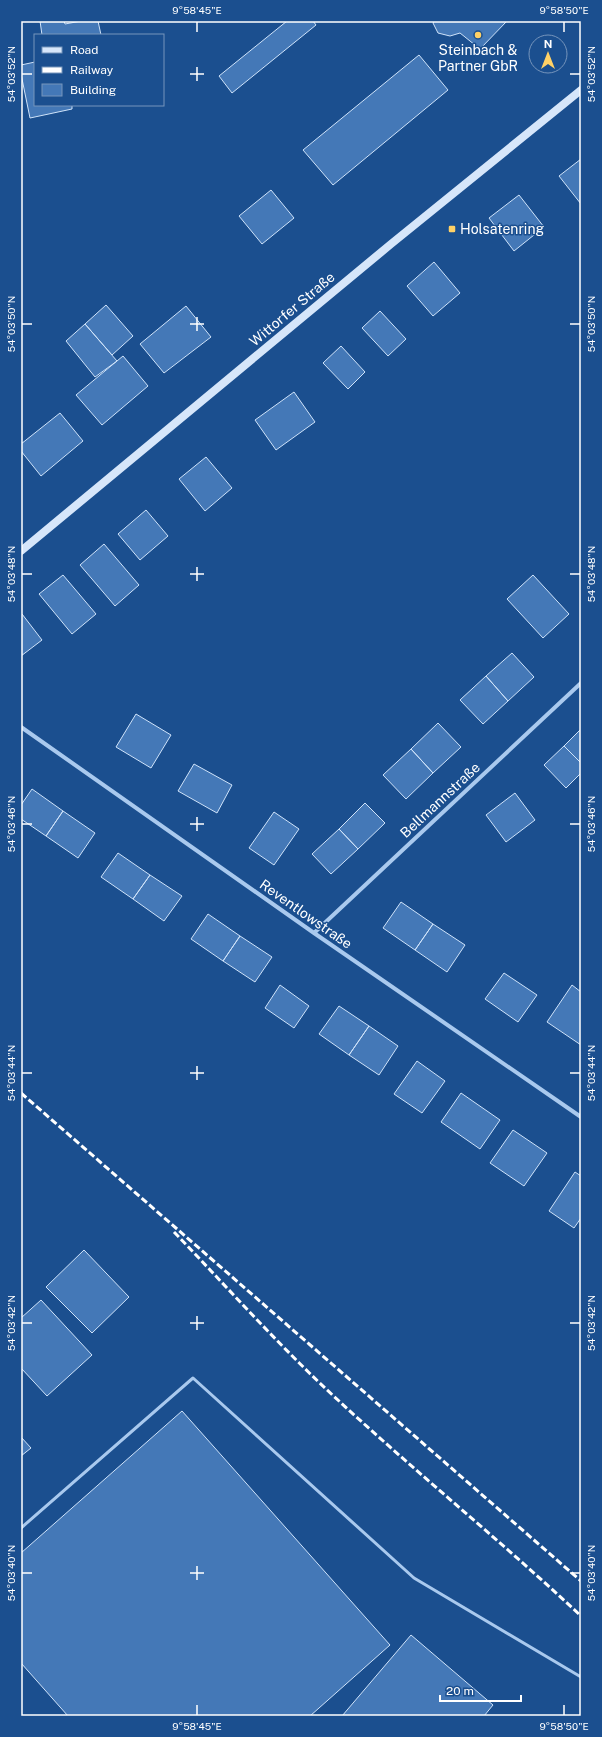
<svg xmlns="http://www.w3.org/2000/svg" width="602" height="1737" font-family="'Public Sans',sans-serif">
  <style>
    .building { fill: #4478b7; stroke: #cfe3fa }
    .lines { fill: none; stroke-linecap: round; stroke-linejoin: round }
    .lane { stroke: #a9c9ee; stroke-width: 3 }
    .street { stroke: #a9c9ee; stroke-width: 4 }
    .secondary { stroke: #d6e6fa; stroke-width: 8 }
    .rail { stroke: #fff; stroke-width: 3; stroke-dasharray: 7 3; stroke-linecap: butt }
    .ticks { fill: none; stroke: #fff; stroke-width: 1.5 }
    .poi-dot { fill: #ffd166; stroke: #1b4f8f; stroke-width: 1.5 }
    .labels { text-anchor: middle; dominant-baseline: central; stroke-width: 3; stroke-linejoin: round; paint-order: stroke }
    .poi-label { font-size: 14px; fill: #fff; stroke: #1b4f8f }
    .street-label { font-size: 14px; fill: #fff; stroke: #1b4f8f }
    .neatline { fill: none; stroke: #fff; stroke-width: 1.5 }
    .ticks-label { font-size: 10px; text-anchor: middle; fill: #fff }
  </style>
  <rect width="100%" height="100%" fill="#1b4f8f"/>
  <path class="building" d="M40 21H64L65 24 81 21H98L101 35H42Z
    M287 21H313L316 25 232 93 219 76Z
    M434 21H507L480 49 460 33 450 36 438 33 433 23Z
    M419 55 448 90 333 185 303 150Z
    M35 62V105H72V109L30 118 21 74V65Z
    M581 159V204L559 176Z
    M271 190 294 218 262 244 239 216Z
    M519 195 544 227 514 251 489 218Z
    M434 262 460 293 433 316 407 286Z
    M106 305 133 336 112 355 85 324Z
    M186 306 211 337 164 373 140 344Z
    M380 311 406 339 388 356 362 328Z
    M85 324 117 361 95 377 66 341Z
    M341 346 365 372 348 389 323 363Z
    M123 356 148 386 102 425 76 395Z
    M294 392 315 422 276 450 255 420Z
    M60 413 83 441 41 476 21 451V444Z
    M206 457 232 488 205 511 179 479Z
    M146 510 168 536 140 560 118 534Z
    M104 544 139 585 115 606 80 565Z
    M63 575 96 614 72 634 39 594Z
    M533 575 569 614 543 638 507 599Z
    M22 614 42 640 21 656V615Z
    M512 653 534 677 508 701 486 676Z
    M486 676 508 701 483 724 460 700Z
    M136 714 171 735 151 768 116 747Z
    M438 723 461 747 433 773 411 749Z
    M581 729V763L564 746Z
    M564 746 581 763V773L566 788 544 765Z
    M411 749 433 773 406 799 383 775Z
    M194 764 232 785 217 813 178 791Z
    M32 789 63 811 46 836 21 819V805Z
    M515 793 535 820 506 842 486 815Z
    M365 803 385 823 358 849 339 829Z
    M63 811 95 833 78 858 46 836Z
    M274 812 299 829 274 865 249 848Z
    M339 829 358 849 331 874 312 854Z
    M118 853 150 875 133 899 101 877Z
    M150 875 182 896 164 921 133 899Z
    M401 902 433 924 415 950 383 928Z
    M208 914 240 936 223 961 191 939Z
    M433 924 465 945 447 972 415 950Z
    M240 936 272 957 255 982 223 961Z
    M504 973 537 995 518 1022 485 999Z
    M280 985 309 1006 294 1028 265 1008Z
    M572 985 581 992V1045L547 1022Z
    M339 1006 369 1026 349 1055 319 1034Z
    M369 1026 398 1046 379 1075 349 1055Z
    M417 1061 445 1081 422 1113 394 1094Z
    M461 1093 500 1120 480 1149 441 1122Z
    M513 1130 547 1153 524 1186 490 1163Z
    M575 1172 581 1176V1218L574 1228 549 1211Z
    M84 1250 129 1297 92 1333 46 1287Z
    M41 1300 92 1355 47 1396 21 1368V1318Z
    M182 1411 390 1645 310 1716H68L21 1663V1553Z
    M21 1437 31 1448 21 1456Z
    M411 1635 493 1705 484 1716H342Z"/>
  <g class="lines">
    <path class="lane" d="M21 1528 193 1378 414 1578 581 1677"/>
    <path class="street" d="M21 727 314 933 581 1117
      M314 933 581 683"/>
    <path class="secondary" d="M21 551 391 244 581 90"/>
    <path class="rail" d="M21 1093 581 1581
      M174 1232C229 1289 281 1348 339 1401 418 1474 502 1542 581 1616"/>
  </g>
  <path class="ticks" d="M197 22V32M564 22V32M197 67V81M22 74H32M190 74H204M570 74H580M197 317V331M22 324H32M190 324H204M570 324H580M197 567V581M22 574H32M190 574H204M570 574H580M197 817V831M22 824H32M190 824H204M570 824H580M197 1066V1080M22 1073H32M190 1073H204M570 1073H580M197 1316V1330M22 1323H32M190 1323H204M570 1323H580M197 1566V1580M22 1573H32M190 1573H204M570 1573H580M197 1705V1715M564 1705V1715"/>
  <g class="poi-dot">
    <circle cx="478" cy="35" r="4"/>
    <rect x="448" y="225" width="8" height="8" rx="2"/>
  </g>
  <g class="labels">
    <g class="poi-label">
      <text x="478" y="50">Steinbach &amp;<tspan x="478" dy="16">Partner GbR</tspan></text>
      <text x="460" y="229" text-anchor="start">Holsatenring</text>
    </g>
    <g class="street-label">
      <text transform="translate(292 309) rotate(-40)">Wittorfer Straße</text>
      <text transform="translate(440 800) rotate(-43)">Bellmannstraße</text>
      <text transform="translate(306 914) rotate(35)">Reventlowstraße</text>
    </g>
  </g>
  <rect width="602" height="1737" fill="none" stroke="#1b4f8f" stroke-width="44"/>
  <rect x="34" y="34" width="130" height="72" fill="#1b4f8f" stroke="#7695bc"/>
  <rect x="42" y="47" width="20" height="6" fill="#d6e6fa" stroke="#7695bc"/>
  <text x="70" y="54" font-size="12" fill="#ffffff">Road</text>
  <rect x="42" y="67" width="20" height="6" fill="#ffffff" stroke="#7695bc"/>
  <text x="70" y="74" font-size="12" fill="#ffffff">Railway</text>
  <rect x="42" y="84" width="20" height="12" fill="#4478b7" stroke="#7695bc"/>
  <text x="70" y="94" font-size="12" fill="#ffffff">Building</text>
  <g transform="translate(548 54)"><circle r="19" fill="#1b4f8f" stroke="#7695bc"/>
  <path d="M0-3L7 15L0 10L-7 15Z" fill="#ffd166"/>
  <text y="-6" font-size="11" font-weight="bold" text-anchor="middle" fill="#ffffff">N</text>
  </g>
  <path d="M440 1695v6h81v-6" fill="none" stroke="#ffffff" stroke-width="2"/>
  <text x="446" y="1695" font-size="12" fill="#ffffff" stroke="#1b4f8f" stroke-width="3" paint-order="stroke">20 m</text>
  <rect x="22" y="22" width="558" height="1693" class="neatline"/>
  <g class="ticks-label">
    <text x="197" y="14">9°58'45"E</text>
    <text x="564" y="14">9°58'50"E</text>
    <text transform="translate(11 74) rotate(-90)" y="4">54°03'52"N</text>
    <text transform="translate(591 74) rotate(-90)" y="4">54°03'52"N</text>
    <text transform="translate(11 324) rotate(-90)" y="4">54°03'50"N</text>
    <text transform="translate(591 324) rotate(-90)" y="4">54°03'50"N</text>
    <text transform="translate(11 574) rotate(-90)" y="4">54°03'48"N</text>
    <text transform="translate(591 574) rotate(-90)" y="4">54°03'48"N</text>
    <text transform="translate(11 824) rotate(-90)" y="4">54°03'46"N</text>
    <text transform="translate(591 824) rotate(-90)" y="4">54°03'46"N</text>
    <text transform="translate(11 1073) rotate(-90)" y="4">54°03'44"N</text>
    <text transform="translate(591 1073) rotate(-90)" y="4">54°03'44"N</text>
    <text transform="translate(11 1323) rotate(-90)" y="4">54°03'42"N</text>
    <text transform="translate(591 1323) rotate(-90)" y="4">54°03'42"N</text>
    <text transform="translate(11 1573) rotate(-90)" y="4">54°03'40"N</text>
    <text transform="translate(591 1573) rotate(-90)" y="4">54°03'40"N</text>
    <text x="197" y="1730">9°58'45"E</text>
    <text x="564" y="1730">9°58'50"E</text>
  </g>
</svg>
